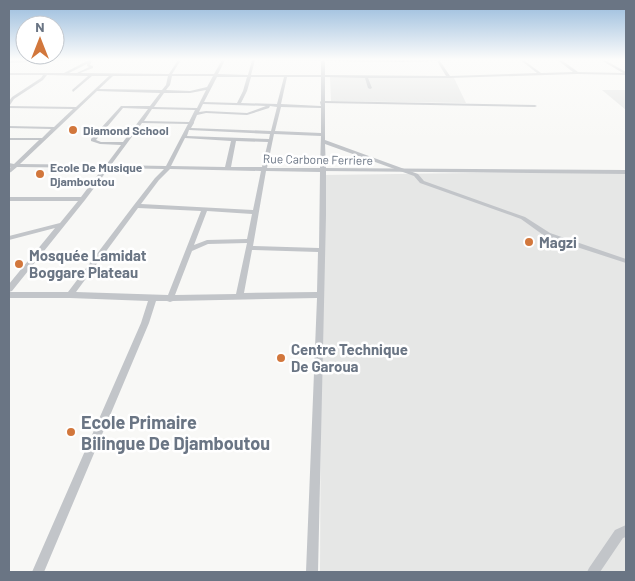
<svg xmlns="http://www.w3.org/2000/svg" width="635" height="581" font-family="Barlow,sans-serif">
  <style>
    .built { fill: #e6e7e6 }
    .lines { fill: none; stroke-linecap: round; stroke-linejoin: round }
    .minor { fill: #c2c5c9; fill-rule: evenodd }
    .tertiary { fill: #c2c5c9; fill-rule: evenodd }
    .poi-dot { fill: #d2773c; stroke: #fff; stroke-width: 2 }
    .labels { text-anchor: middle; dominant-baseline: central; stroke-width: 5; stroke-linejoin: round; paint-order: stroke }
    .far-poi-label { font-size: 12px; font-weight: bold; fill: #6a7584; stroke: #fff; text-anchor: start }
    .far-street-label { font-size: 12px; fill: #6a7584; stroke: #fff }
    .poi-label { font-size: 15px; font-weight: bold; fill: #6a7584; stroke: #fff; text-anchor: start }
    .near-poi-label { font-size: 18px; font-weight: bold; fill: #6a7584; stroke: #fff; text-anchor: start }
  </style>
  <rect width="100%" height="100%" fill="#f8f8f6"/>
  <path class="built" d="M330 76 454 78 466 103 331 101Z
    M602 90H626V110Z
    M626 171V572H320L322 175Z"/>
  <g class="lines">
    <path class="minor" d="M60 59H97L91 60 92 61 90 65 93 66V68L80 73 169 74 178 60 160 59H205L181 60 172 74H214L222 60 210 59H469L440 61 450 76 537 73 519 59H522L541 73 573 72 556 59H560L578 72 623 73 599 59H603L626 72V75L577 74 449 78H368L372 88 370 89 368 88 365 78 325 77V101L535 105 537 106 535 107 325 103V140L418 174 424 181 525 217 550 233 626 259V263L546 237 521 219 420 183 414 176 325 144 326 169 327 170 326 171V215L318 572H306L317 298 173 301 170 302 167 301H156L149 323 44 572H32L141 323 148 301 70 298H9V292H68L134 205 155 178 164 169 109 168 85 200 12 291 9 292V284L55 228 9 240V236L60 223 78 201H9V197H81L103 168 17 167 11 172 9 173V168L11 167H9V163L14 164 39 140H9V138H42L51 129 9 128V126L54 127 73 109 9 108V106L76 107 109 76H92L73 92 72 90 88 76 47 75 43 80 14 99 10 105H9V101L12 97 41 78 43 75H9V73H64L89 60 9 63V61ZM225 60H252L248 75 218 74ZM255 60 321 61V75H251ZM325 61 402 62 437 61 446 76 325 75ZM87 64V66L89 67 77 73H69ZM113 76H168L166 85 162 90 99 89ZM172 76H213L207 87 190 91 166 90 170 85ZM217 77H247L243 91 237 103 204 102ZM251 77H284L277 104 241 103 247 91ZM287 77H321V101L320 102 321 106 281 104ZM206 90 197 108 154 107 164 93H190ZM97 91 160 93 150 106H121L91 139V141L100 144 121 145 106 165 20 164ZM203 104 266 106 247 113 206 111 199 112ZM270 106 277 107 271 131 191 128 194 123V122L197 115 206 113 247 115 269 108ZM281 107 321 108V133L275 131ZM123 108 148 109 123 142H101L96 140ZM152 109 195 110 189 122 144 121ZM142 123 188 124 166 166 111 165ZM189 130 270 134 269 139 187 136ZM274 134 321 136 320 168H267ZM185 138 231 141 225 167 171 166ZM236 141 268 142 262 167H231ZM170 169 261 171 253 210 141 204 159 180ZM266 171 320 172 319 248 253 246ZM138 208 201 211 168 295 76 292ZM207 211 252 214 247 239 207 240 194 245ZM247 243 236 294 175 295 192 251 208 244ZM252 250 318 252 317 292 244 293Z
      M626 525V537L623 538 600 572H587L589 568 615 530Z"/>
    <path class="tertiary" d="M324 168 626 170V174L322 171 320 170Z"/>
  </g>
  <linearGradient id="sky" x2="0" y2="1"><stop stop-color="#96badc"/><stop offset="0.42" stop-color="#fcfcfb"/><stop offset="1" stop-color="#fcfcfb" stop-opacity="0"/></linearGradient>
  <rect width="635" height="141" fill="url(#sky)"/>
  <g class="poi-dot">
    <circle cx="73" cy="130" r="5"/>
    <circle cx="40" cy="174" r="5"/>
    <circle cx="529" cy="242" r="5"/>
    <circle cx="19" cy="264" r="5"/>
    <circle cx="281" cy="358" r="5"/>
    <circle cx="71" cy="432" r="5"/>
  </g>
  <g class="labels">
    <g class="far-poi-label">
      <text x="83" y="130">Diamond School</text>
      <text x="50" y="167">Ecole De Musique<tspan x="50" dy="14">Djamboutou</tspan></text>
    </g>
    <g class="far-street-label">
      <text transform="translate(318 159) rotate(1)">Rue Carbone Ferriere</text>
    </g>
    <g class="poi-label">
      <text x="539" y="242">Magzi</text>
      <text x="29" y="255">Mosquée Lamidat<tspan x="29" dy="17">Boggare Plateau</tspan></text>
      <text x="291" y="349">Centre Technique<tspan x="291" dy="17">De Garoua</tspan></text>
    </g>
    <g class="near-poi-label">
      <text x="81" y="422">Ecole Primaire<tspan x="81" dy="21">Bilingue De Djamboutou</tspan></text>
    </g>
  </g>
  <rect width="635" height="581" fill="none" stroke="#6a7584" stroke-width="20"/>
  <g transform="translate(40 40)"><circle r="24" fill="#ffffff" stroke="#c3c8ce"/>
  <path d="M0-4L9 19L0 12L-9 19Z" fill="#d2773c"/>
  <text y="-8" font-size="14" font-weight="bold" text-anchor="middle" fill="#6a7584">N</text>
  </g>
</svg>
